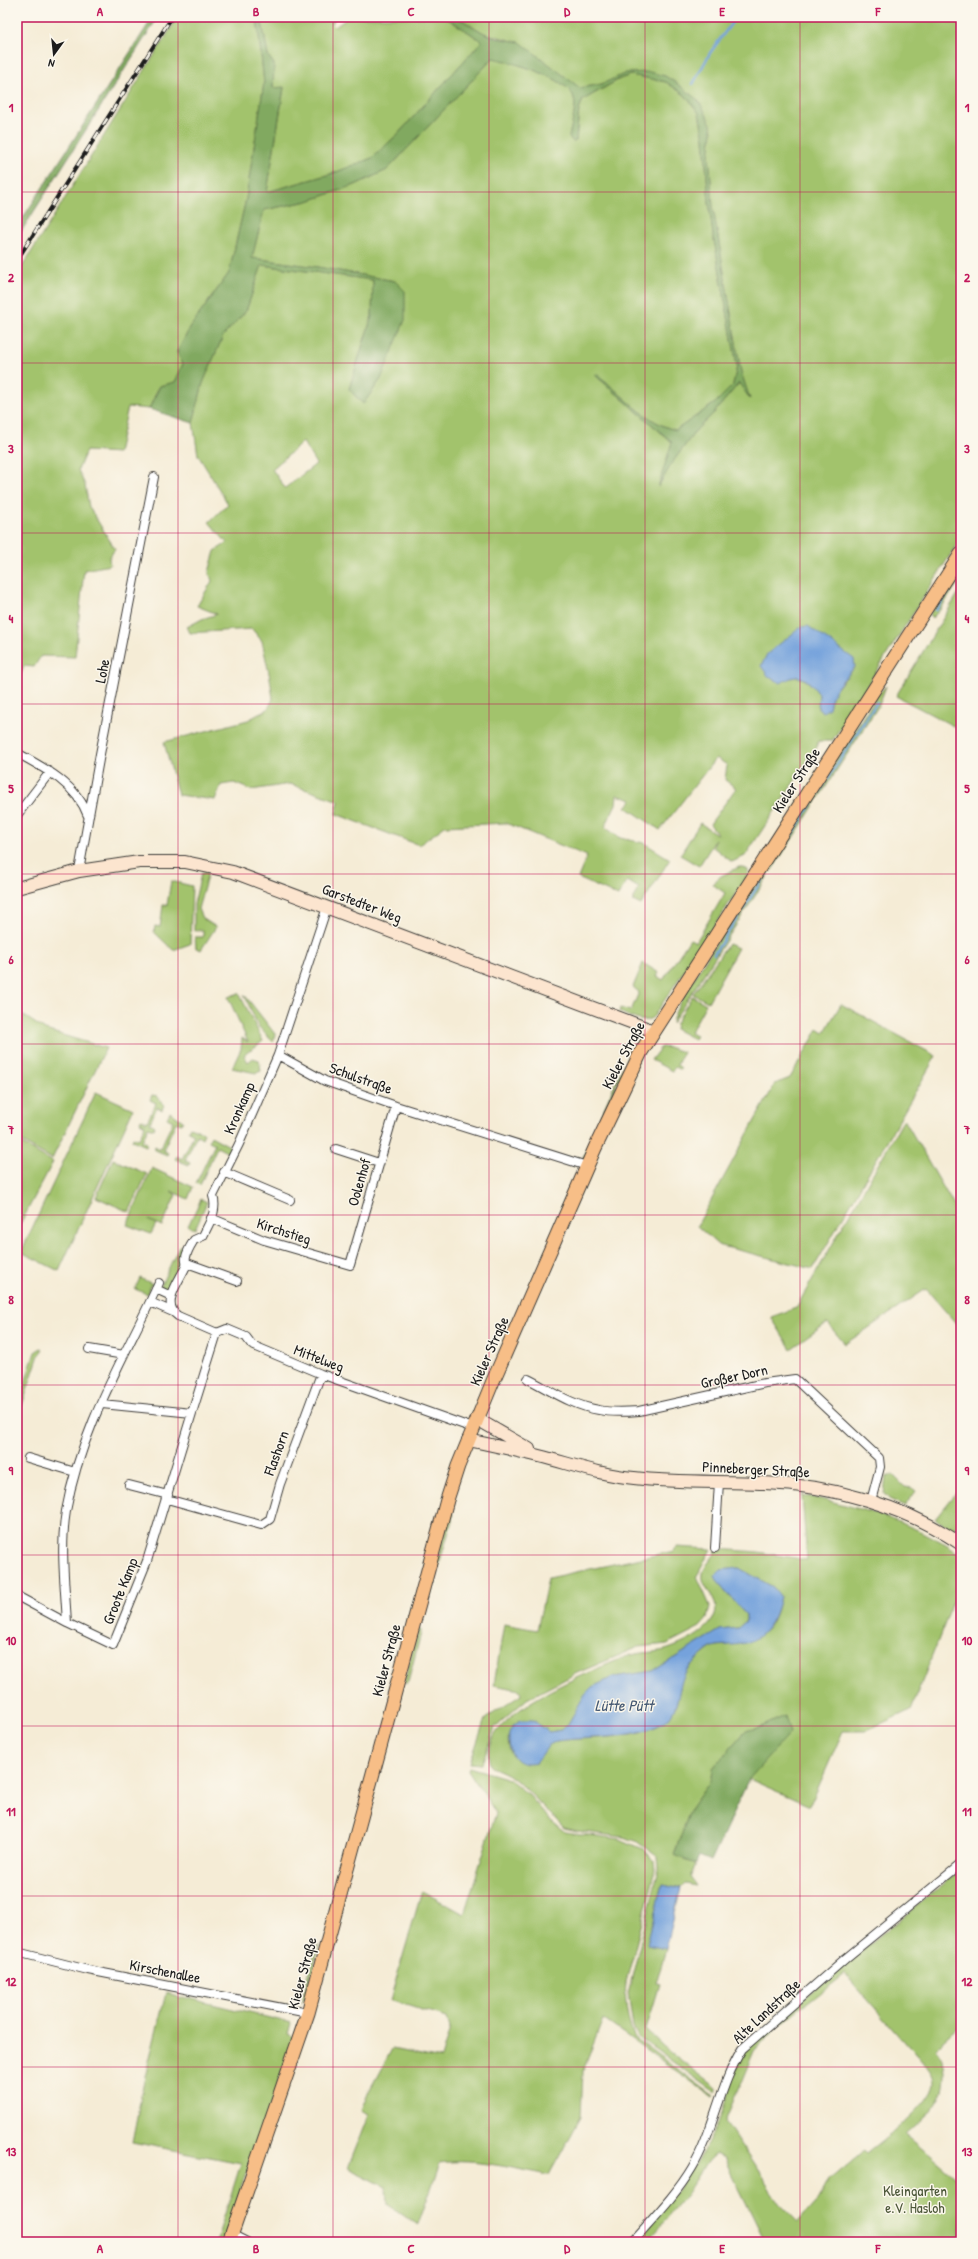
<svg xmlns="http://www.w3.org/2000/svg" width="978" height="2259" font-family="'Patrick Hand',sans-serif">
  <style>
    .green { fill: #a2c36c; stroke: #5f7044; fill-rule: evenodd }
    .forest { fill: #81a960; stroke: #4e623e }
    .water { fill: #74a2dc; stroke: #485f7c }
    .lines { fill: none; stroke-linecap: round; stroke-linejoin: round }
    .stream { stroke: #74a2dc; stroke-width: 2.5 }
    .minor-casing { stroke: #3d3b38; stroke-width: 10 }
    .secondary-casing { stroke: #3d3b38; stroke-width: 14 }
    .primary-casing { stroke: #3d3b38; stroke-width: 15 }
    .minor { stroke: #fff; stroke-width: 8 }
    .secondary { stroke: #fce5cf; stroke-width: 12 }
    .primary { stroke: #f7be87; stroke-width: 13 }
    .rail-casing { stroke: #1c1c1c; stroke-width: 4 }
    .rail { stroke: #fbf7ec; stroke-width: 2.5; stroke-dasharray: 8; stroke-linecap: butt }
    .grid { fill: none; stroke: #c2185b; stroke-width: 1; stroke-opacity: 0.55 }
    .labels { text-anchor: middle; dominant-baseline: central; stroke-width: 3; stroke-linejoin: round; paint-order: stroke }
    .street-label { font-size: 15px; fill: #1c1c1c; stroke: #fbf7ec }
    .park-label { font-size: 15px; fill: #4b5638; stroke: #fbf7ec }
    .water-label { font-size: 16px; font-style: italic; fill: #445872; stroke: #fbf7ec }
    .neatline { fill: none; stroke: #c2185b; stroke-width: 1.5 }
    .grid-label { font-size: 13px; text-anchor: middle; font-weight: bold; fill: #c2185b }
  </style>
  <rect width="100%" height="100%" fill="#fbf7ec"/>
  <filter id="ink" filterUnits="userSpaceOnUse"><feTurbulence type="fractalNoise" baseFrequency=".025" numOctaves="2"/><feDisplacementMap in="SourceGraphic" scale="8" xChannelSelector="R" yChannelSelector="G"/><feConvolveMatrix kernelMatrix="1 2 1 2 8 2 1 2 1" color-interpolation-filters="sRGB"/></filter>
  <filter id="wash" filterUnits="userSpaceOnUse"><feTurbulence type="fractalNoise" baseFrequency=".012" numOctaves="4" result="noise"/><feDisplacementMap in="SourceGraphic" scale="16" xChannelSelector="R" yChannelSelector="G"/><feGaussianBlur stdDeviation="0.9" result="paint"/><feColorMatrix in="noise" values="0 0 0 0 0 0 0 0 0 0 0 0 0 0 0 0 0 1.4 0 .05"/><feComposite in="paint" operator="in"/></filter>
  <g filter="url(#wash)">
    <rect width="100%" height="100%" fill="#f5ecd6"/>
    <path class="green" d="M178 17H257L264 83 246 199 229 273 191 326 177 352 183 364 175 382 159 386 149 409 128 407 118 453 86 451 78 470 85 485 89 507 115 549 109 558 110 565 84 570 75 657 41 656 34 667 24 666 21 674 17 673V275Z
      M261 17H335L332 24 335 27 349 17H445L482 41 398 134 372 158 334 173 267 192 284 88H273L274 64 268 56Z
      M457 17H961V538L832 741H818L817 747 745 856 732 862 713 847 716 839 699 866 680 855 700 823 718 835 710 824 736 788 725 780 727 765 716 758 660 830 626 807 632 800 617 795 616 804 605 827 620 838 644 843 670 859 641 905 633 901V898L639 888 627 881 618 896 578 878 587 856 506 823 445 826 419 845 336 814 339 801 290 784 251 790 234 783 221 785 215 800 178 795 164 742 248 720 268 709 273 699 270 678 262 641 252 629 190 633 187 627 202 619 217 614 197 606 212 581 209 572 215 551 227 543 209 522 228 504 198 455 193 423 203 383 223 336 246 311 262 265 373 280 372 316 349 389 363 404 381 379 395 281 317 267 252 258 264 210 308 201 355 185 387 170 493 58C512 62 569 78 574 98 577 110 571 125 569 137L576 141 579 109 583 100 620 79 631 75 666 82 685 95 699 113 704 138 709 203 713 234 737 366 733 385 715 403 676 430C649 425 618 391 597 374L595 375 672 442 659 485 672 463 697 429 713 414 739 383 749 397 741 372 713 208 709 155 712 132 704 110 687 91 665 76 626 73 602 84 580 88 510 40 484 33ZM303 442 316 464 285 488 272 469ZM855 667 832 694 829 708 818 709 819 694C811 684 805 676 791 677Z
      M961 565V578L939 611 932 618 929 615Z
      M961 589V730L896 696Z
      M886 686 879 705 871 717 772 870 767 872 768 876 672 1023C671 1007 750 893 764 872H767L765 870 878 694Z
      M739 867H743L748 870V875L654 1016C644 1026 630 1016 619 1012L620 1008 631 1011 639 992 633 987 643 963 659 973 657 976 663 980 690 939 696 942 725 893 712 884 721 876Z
      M205 872 208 873 198 909 202 918 216 927 201 950 196 948 195 937H203V930H194V904L201 874Z
      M171 881 192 886 190 944 173 950 154 932 155 926 160 927 163 905H167Z
      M728 944 738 948 708 1002 693 994Z
      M239 993 263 1041 244 1055 248 1062 253 1058 259 1060 261 1071 256 1073 232 1068 241 1049 242 1038 248 1042 228 997Z
      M244 994 275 1034 273 1042 258 1026Z
      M692 996 706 1004 690 1033 696 1036 694 1039 675 1029 676 1023Z
      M841 1004 936 1056 813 1269 718 1245 697 1226 775 1084 790 1078 818 1029 824 1033Z
      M17 1011 45 1030 106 1048 52 1159 17 1139Z
      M636 1045 610 1098 585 1157 582 1159 616 1081 634 1046Z
      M661 1047 671 1048 683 1052 677 1065 681 1068 680 1070 675 1067 672 1071 651 1060Z
      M96 1092 133 1109 59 1271 21 1252Z
      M152 1095 157 1096 164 1105 162 1110 157 1107 150 1123 155 1126 154 1129 148 1127 142 1141 147 1143 146 1146 132 1140 133 1137 139 1139 145 1125 140 1122 141 1119 147 1122 156 1103 150 1100Z
      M170 1112 183 1121 181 1124 176 1122 163 1150 168 1153 167 1155 153 1149 155 1146 160 1149 173 1121 167 1118Z
      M904 1119 961 1218V1329L926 1289 845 1344 827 1323 791 1349 771 1317 796 1308Z
      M190 1127 204 1133 202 1138 197 1135 185 1160 190 1163 189 1165 175 1159 177 1156 182 1159 194 1134 188 1131Z
      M211 1136 233 1148 230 1154 217 1147 200 1185 196 1183 215 1144 209 1141Z
      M17 1141 53 1162 17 1230Z
      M113 1159 147 1174 129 1212 96 1197Z
      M152 1168 193 1187 188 1199 171 1191 176 1195 162 1226 148 1220 156 1224 151 1234 127 1225Z
      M201 1199 207 1202 195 1229 188 1226Z
      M179 1246 186 1249 167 1290 160 1287Z
      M140 1278 155 1285H151L147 1294 135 1289Z
      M41 1348 43 1349 39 1355 17 1420V1407L35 1352Z
      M893 1475 905 1487 912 1488 916 1491 905 1506 889 1499 884 1494 886 1477Z
      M961 1487V1520L954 1530 935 1519Z
      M802 1495C858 1507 913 1521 961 1555V1582L911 1710 865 1731H843L810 1806 749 1779 785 1716 761 1727 746 1731 713 1768 712 1779 691 1808 674 1854 696 1863 690 1877 696 1886 685 1884 681 1888 662 1884 647 1945 666 1949 656 1983 660 1984 646 2030 664 2047 717 2088 715 2092 638 2037 633 2027 628 1993 659 1869 658 1857 636 1841 623 1837 577 1831 564 1828 524 1787 509 1775 491 1767C470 1715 591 1672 625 1657 638 1652 652 1653 665 1650 682 1645 717 1629 716 1607 715 1595 700 1585 703 1573 705 1564 714 1558 717 1549L758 1552 807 1560ZM739 1568 773 1587 780 1596C773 1632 762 1639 728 1645 723 1646 715 1645 711 1648 702 1655 690 1664 685 1673 677 1688 680 1710 666 1720 635 1742 591 1736 557 1741L549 1744 536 1763C513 1768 499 1741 515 1725L533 1720 549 1732 562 1730 568 1724 592 1687 614 1677 653 1671 720 1630 738 1628 746 1621V1615L718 1582 721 1570Z
      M451 1512 454 1514 436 1575 433 1573Z
      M676 1547 711 1549 697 1576 710 1606 707 1619 700 1627 667 1644 639 1647 577 1673 527 1699 495 1727 482 1764 470 1763 485 1719 521 1695 520 1690 494 1685 504 1624 537 1630 548 1578 674 1551Z
      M418 1630H421V1633L408 1682 406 1684 404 1682Z
      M469 1767 509 1779 529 1795 550 1820 565 1832 620 1839 643 1849 655 1861 656 1870 626 1982C624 1999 627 2022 635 2038L714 2096 713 2097 603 2019 583 2071 581 2117 549 2175C516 2169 473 2158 440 2163L418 2225 387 2204 386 2187 348 2168 369 2115 361 2111 369 2091 392 2049 441 2059 450 2028 447 2018 390 2000 422 1891 464 1914 496 1813 468 1770Z
      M961 1870V2025L935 2048C942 2056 945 2065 945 2076 945 2103 925 2118 906 2135L961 2182V2242H764V2239L724 2158 716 2154C704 2161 703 2171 695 2182 680 2203 664 2223 646 2242H636C664 2207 694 2173 713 2133 727 2106 730 2076 744 2050L842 1966ZM845 1974 926 2066C929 2071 934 2076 934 2083 933 2104 882 2140 866 2154L863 2151 829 2180 819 2199 798 2222 779 2203 725 2121 754 2051 777 2027Z
      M317 1944 319 1947 305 1999 301 2003Z
      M166 1993 291 2023 288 2034 294 2037 223 2242H216L241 2163 132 2142 144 2081Z"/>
    <path class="forest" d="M153 17H158L17 238V227Z
      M257 17H261L268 56 274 64 273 88 284 87 267 192 334 173 372 158 398 134 482 41 445 17H457L484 33 496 38 520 42 580 88 602 84 626 73 650 72 665 76 675 82 698 100 704 110 711 124 712 132 709 155 713 208 741 372 750 399 739 383 713 414 697 429 672 463 658 487 672 442 595 375 597 374C618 391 649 425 676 430L715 403 733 385 737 366 713 234 709 203 704 138 699 113 685 95 666 82 631 75 619 79 583 100 579 109 576 141 573 142 569 137C571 125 577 110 574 98 569 78 512 62 493 58L387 170 355 185 308 201 264 210 252 258 317 267 395 281 405 291V320L381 379 363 404 349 389 372 316 373 280 262 265 246 311 223 336 203 383 193 423 149 409 160 386 175 382 183 364 177 352 191 326 229 273 246 199 264 83Z
      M785 1716 790 1733 749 1779 711 1861 699 1856 696 1863 674 1855 691 1808 712 1779 713 1768 746 1731 761 1727Z"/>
    <path class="water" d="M808 626 854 659 855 667C842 681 833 688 829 708L823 712 818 709 819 694C807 678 800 671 781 683L769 677 761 666 767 654 801 627Z
      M739 1568 773 1587 780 1596C776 1618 764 1641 740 1644 732 1646 722 1644 713 1647 707 1649 698 1659 692 1664 674 1680 684 1712 661 1724 629 1740 591 1736 557 1741L549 1745 536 1763C519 1767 510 1758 509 1741 509 1737 508 1733 511 1729 513 1725 517 1723 520 1720H533L549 1732 562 1730 568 1724 585 1694 592 1687 614 1677 653 1671 720 1630 738 1628 746 1621V1615L718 1582 715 1576 721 1570Z
      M662 1884 681 1888 666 1949 647 1945Z"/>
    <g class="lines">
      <path class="stream" d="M693 84 710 53 736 17
        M936 610 961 572
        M770 868 877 702
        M714 954 765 875"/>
    </g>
  </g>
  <g filter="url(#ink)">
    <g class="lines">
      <defs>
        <path id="minor" d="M17 753C45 768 77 785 88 816
          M17 815 50 772
          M79 871 100 754 154 477
          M327 907 278 1055 239 1144 213 1196C218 1211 209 1223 203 1236L194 1240C191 1245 187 1251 186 1257 185 1260 187 1262 186 1266 180 1280 160 1304 178 1316L217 1333 227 1329 246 1337 252 1345 321 1374 473 1428
          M278 1055 325 1081 396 1106 587 1166
          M336 1149 379 1163
          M224 1172 290 1200
          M211 1218 264 1240 350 1265 396 1106
          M187 1263 237 1281
          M156 1289 171 1296
          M150 1302 173 1312
          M89 1349 124 1355
          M528 1379C550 1390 573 1406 599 1410 612 1413 626 1412 639 1411L765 1383 795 1379 879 1458 880 1467 871 1501
          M102 1404 192 1413 147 1561 113 1645 67 1623C65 1586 60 1547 66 1511 81 1428 124 1358 159 1283
          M192 1413 217 1333
          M28 1458 75 1472
          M129 1485 168 1495
          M167 1499 261 1525 270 1519 280 1484 321 1374
          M715 1548 719 1482
          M17 1596 67 1623
          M17 1952 88 1970 308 2013
          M231 2234 247 2242
          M632 2242C652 2219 676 2195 692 2168 714 2131 719 2086 742 2049L846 1958 961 1864"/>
        <path id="secondary" d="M17 888 79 871 139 862H185L233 872 654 1031
          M477 1419 529 1449
          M468 1440C492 1445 516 1450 539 1456 571 1464 601 1475 634 1478 677 1483 720 1481 764 1483 832 1485 905 1506 961 1544"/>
        <path id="primary" d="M229 2242 308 2013 447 1500 458 1466 493 1381 595 1148 641 1052 961 554"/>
      </defs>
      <use href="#minor" class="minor-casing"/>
      <use href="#secondary" class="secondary-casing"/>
      <use href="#primary" class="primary-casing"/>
      <use href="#minor" class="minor"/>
      <use href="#secondary" class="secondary"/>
      <use href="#primary" class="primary"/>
      <defs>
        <path id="rail" d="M17 260 172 17"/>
      </defs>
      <use href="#rail" class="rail-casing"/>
      <use href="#rail" class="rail"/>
    </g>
  </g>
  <path class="grid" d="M178 17V2242M333 17V2242M489 17V2242M645 17V2242M800 17V2242M17 192H961M17 363H961M17 533H961M17 704H961M17 874H961M17 1044H961M17 1215H961M17 1385H961M17 1555H961M17 1726H961M17 1896H961M17 2067H961"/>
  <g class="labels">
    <g class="street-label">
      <text transform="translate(102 671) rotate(-79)">Lohe</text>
      <text transform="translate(796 780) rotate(-57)">Kieler Straße</text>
      <text transform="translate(362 903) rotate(21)">Garstedter Weg</text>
      <text transform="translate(623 1055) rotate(-62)">Kieler Straße</text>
      <text transform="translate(361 1078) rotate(20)">Schulstraße</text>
      <text transform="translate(239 1108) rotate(-66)">Kronkamp</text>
      <text transform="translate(359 1182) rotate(-74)">Oolenhof</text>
      <text transform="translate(284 1231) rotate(18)">Kirchstieg</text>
      <text transform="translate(489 1351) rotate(-66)">Kieler Straße</text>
      <text transform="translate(319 1358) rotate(21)">Mittelweg</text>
      <text transform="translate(734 1376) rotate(-12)">Großer Dorn</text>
      <text transform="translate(276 1453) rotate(-70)">Flashorn</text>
      <text transform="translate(756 1469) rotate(3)">Pinneberger Straße</text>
      <text transform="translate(120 1591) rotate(-68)">Groote Kamp</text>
      <text transform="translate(386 1660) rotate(-75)">Kieler Straße</text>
      <text transform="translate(165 1971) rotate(11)">Kirschenallee</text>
      <text transform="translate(302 1973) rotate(-75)">Kieler Straße</text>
      <text transform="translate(766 2011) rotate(-43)">Alte Landstraße</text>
    </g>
    <g class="park-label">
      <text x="915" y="2190">Kleingarten<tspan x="915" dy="17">e.V. Hasloh</tspan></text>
    </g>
    <g class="water-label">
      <text x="624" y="1705">Lütte Pütt</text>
    </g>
  </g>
  <rect width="978" height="2259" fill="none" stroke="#fbf7ec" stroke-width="44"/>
  <g transform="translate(54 54) rotate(195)" stroke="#fbf7ec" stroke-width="3" paint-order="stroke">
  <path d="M0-3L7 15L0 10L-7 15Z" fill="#1c1c1c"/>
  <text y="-6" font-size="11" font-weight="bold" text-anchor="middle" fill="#1c1c1c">N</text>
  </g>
  <rect x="22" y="22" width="934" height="2215" class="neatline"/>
  <g class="grid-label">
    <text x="100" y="16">A</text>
    <text x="256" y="16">B</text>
    <text x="411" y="16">C</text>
    <text x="567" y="16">D</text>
    <text x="722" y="16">E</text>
    <text x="878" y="16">F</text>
    <text x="11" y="112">1</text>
    <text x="967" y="112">1</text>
    <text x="11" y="282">2</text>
    <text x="967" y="282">2</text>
    <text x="11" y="453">3</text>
    <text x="967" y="453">3</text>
    <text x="11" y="623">4</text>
    <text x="967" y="623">4</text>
    <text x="11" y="793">5</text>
    <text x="967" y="793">5</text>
    <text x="11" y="964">6</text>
    <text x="967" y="964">6</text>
    <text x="11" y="1134">7</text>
    <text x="967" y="1134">7</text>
    <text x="11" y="1304">8</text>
    <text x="967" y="1304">8</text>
    <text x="11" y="1475">9</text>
    <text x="967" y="1475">9</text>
    <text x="11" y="1645">10</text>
    <text x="967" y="1645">10</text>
    <text x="11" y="1816">11</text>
    <text x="967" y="1816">11</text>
    <text x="11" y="1986">12</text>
    <text x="967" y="1986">12</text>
    <text x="11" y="2156">13</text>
    <text x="967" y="2156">13</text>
    <text x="100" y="2253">A</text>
    <text x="256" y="2253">B</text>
    <text x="411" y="2253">C</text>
    <text x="567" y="2253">D</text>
    <text x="722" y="2253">E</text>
    <text x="878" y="2253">F</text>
  </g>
</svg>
